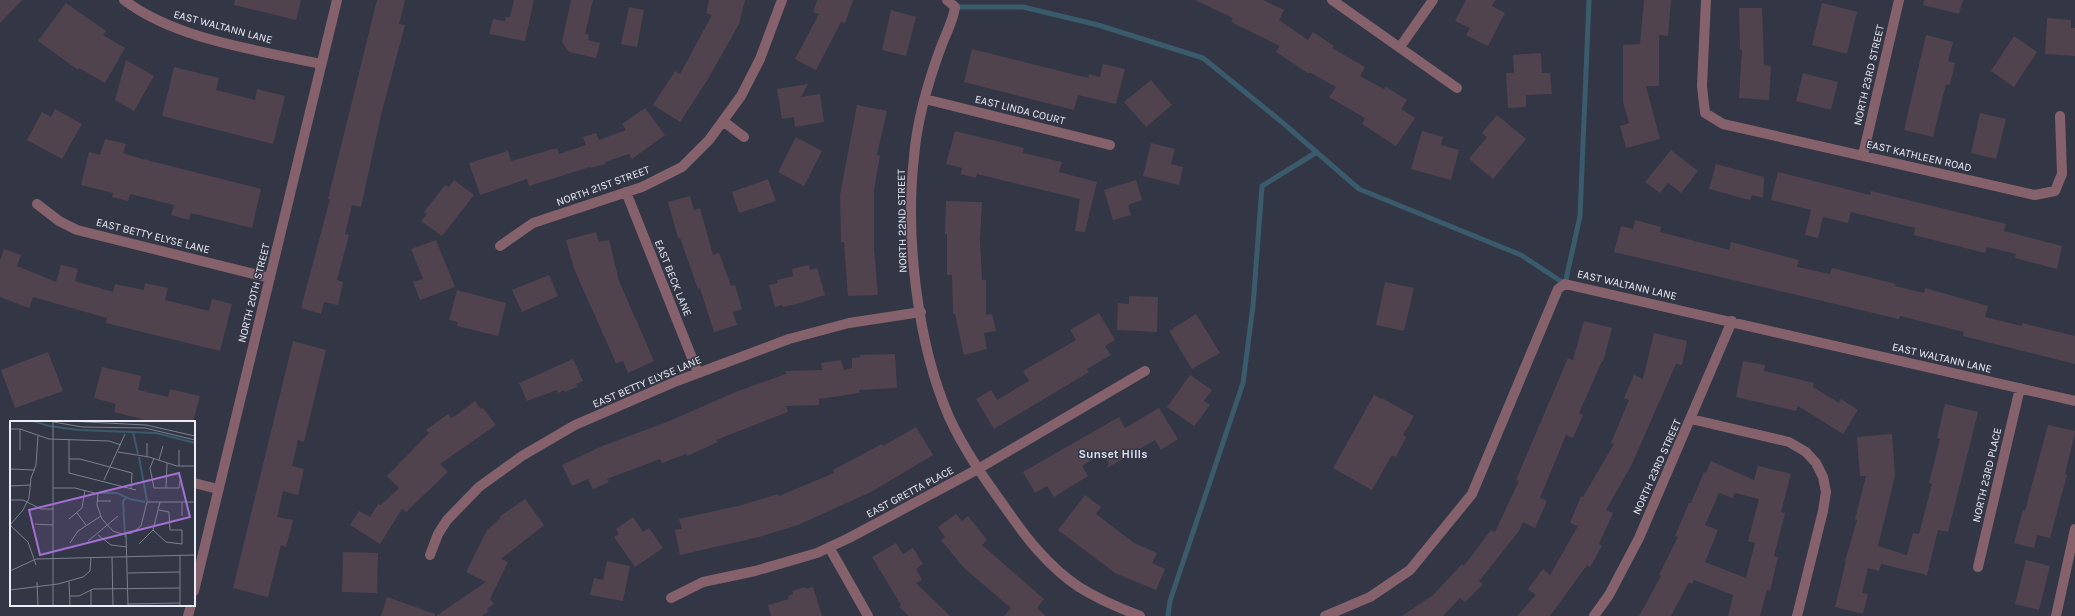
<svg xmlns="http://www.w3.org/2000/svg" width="2075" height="616" font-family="Karla,sans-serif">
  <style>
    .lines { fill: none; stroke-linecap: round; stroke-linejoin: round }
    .stream { stroke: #3a5b6c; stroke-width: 5 }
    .building { fill: #51434e; fill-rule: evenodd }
    .minor { stroke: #85616b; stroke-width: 10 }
    .labels { text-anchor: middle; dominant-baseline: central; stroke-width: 3; stroke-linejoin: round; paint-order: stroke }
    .street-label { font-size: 11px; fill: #eaedf6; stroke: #333645 }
    .neighbourhood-label { font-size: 12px; font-weight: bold; fill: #dbe1f3; stroke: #333645 }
    .inset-river { fill: none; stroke: #3a5b6c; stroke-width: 2 }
    .inset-road { fill: none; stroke: #7c7f8c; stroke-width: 1 }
    .view { fill: #a270d2; fill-opacity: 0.15; stroke: #a270d2; stroke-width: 2 }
    .inset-edge { fill: none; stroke: #eaedf6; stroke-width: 2 }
  </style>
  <rect width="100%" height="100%" fill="#333645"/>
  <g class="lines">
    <path class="stream" d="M955 7H1023L1098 25 1203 58 1283 123 1359 189 1521 255 1565 284 1580 216 1589 0
      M1168 616 1170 601 1243 383 1253 306 1262 186 1317 152"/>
  </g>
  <path class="building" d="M0 0H22L0 23Z
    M235 0H301L296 20 234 5Z
    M377 0H405L399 24 405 25 381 115 361 207 352 205 345 234 349 235 337 280 343 282 338 305 324 302 321 314 301 308 330 199H328Z
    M514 0H534L525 41 489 34 493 19 505 21 506 17H510Z
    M571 0H593L585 34 589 35 588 40 600 43 596 58 569 52 562 42Z
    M709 0H745L739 24 708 79 680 122 653 105 675 71 680 74 712 15 706 13Z
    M817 0H853L845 23 841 22 816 70 795 59 819 14 813 12Z
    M1195 0H1263L1284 10 1279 20 1308 40 1313 32 1334 46 1332 48 1365 67 1360 76 1384 89 1386 87 1407 100 1401 109 1415 118 1396 146 1362 124 1365 118 1329 97 1336 87 1309 72V74L1276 52 1280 46 1231 22 1233 18Z
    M1466 0H1495L1492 6 1505 13 1488 46 1466 35 1470 28 1455 21Z
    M1644 0H1671L1668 36 1659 35V86H1646L1660 139 1626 148 1620 126 1629 123 1623 102V45L1640 44Z
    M1924 0H1963L1959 14 1923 5Z
    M66 3 106 31 103 35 125 48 105 83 79 68 78 70 38 41Z
    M1822 3 1857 12 1847 54 1812 45Z
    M629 7 644 10 637 47 621 44Z
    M1739 8H1762L1764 65 1771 66 1769 100 1739 98 1742 50H1740Z
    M891 10 916 17 906 56 882 50Z
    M2047 18 2071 20V28H2075V56L2045 54Z
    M1926 35 1953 42 1948 61 1955 63 1950 85 1946 84 1933 137 1904 130Z
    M2014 36 2037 52 2014 87 1991 71Z
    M972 49 1088 78 1089 74 1100 77 1103 64 1125 69 1116 104 1078 95 1074 110 964 82Z
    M1541 53 1542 73H1550L1552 94 1526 95V107L1508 108 1506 73H1514L1513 55Z
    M126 60 154 76 134 111 115 100Z
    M174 67 219 78 216 90 255 100 257 89 285 96 273 144 162 116Z
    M1803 73 1838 82 1831 110 1796 101Z
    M1151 80 1172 105 1146 127 1124 102Z
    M808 84 801 97 820 94 824 122 795 127 794 117 782 119 777 89Z
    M857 105 887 111 877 155 880 156 874 190V249L878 295 848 296 844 242H841L840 195Z
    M645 108 665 135 632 159 629 154 605 162 606 164 590 168V167L529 186 527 179 480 195 469 163 508 151 511 161 557 148 559 154 586 145 583 137 596 133 599 140 626 130 622 124Z
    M55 109 82 124 62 159 27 140 42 112 51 117Z
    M1980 113 2006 119 1996 159 1971 153Z
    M1497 115 1526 139 1493 179 1469 159 1487 137 1482 133Z
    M955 131 1024 148 1023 153 1062 162 1059 172 1097 182 1085 232 1075 231 1080 199 977 174 976 178 961 174 962 168 946 164Z
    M1422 131 1443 137 1441 145 1459 150 1451 180 1411 169Z
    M796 137 822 151 804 186 778 172Z
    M105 139 126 144 123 153 139 158 261 189 252 228 191 213 189 220 171 215 174 205 130 194 128 201 112 197 113 193 81 185 89 152 100 155Z
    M1151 143 1175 149 1171 164 1183 167 1179 185 1143 176Z
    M1671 150 1698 171 1681 193 1668 183 1660 193 1645 182Z
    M1716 164 1764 177 1763 198 1752 195 1750 200 1709 189Z
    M1778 172 1870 195 1871 191 2006 224 2004 231 2062 246 2057 269 2015 258 2016 254 1987 247 1985 253 1914 235 1915 228 1851 212 1848 223 1823 217 1818 238 1805 235 1811 210 1771 200Z
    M768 179 776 201 739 213 732 192Z
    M454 180 474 195 442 236 421 221 427 214 424 212 445 185 449 187Z
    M1136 180 1142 200 1128 205 1131 215 1113 220 1104 190Z
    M690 196 694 210 700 208 713 255 719 253 731 286 735 285 742 309 733 312 737 325 714 332 700 288 698 289 680 238H678L668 202Z
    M946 201 982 202 980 240 982 280H986V315L992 314 996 331 984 333 987 349 964 355 955 314H953L952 275H947V234H945Z
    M1635 220 1661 227 1660 232 1729 250 1731 242 1799 260 1797 267 1830 274 1832 268 1896 284 1895 286 1924 293 1925 288 1988 306 1985 317 2022 326V323L2075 336V364L1963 336 1964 332 1900 316 1899 319 1614 252 1621 226 1633 229Z
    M596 232 599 242 609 240 619 281 654 361 628 373 623 361 616 363 574 269 566 240Z
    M436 240 455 287 420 300 413 282 423 279 411 249Z
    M4 249 21 255 17 266 56 282 61 265 78 269 75 281 113 292 115 284 144 290 145 283 168 288 165 300 209 311 212 299 232 304 220 351 106 323 107 318 33 297 29 308 0 297V260Z
    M809 265 810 270 817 268 825 295 800 303 783 307 782 305 775 307 769 285 778 283 777 280 793 276 792 269Z
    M549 275 558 296 522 312 512 290Z
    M1385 282 1414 288 1404 331 1376 325Z
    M457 290 506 303 498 336 457 326 458 322 449 320Z
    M1129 296 1158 297 1157 332 1117 330 1118 303 1129 304Z
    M1099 313 1115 340 1105 346 1111 355 1087 369 1089 372 994 429 976 399 991 390 997 400 1029 381 1023 371 1076 340 1070 330Z
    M1196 314 1220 353 1192 369 1169 331Z
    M1584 321 1612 328 1603 362 1602 361 1579 413 1583 415 1573 438 1566 435 1540 498 1547 501 1535 528 1523 522 1519 531 1479 581 1483 584 1465 602 1460 598 1443 616H1402L1433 595 1462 564 1464 566 1491 530 1495 532 1519 481 1516 480 1568 358 1573 360Z
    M1654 333 1687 341 1682 365 1676 364 1631 466 1606 510 1613 513 1599 544 1602 546 1590 567 1587 565 1550 616H1517L1536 595 1528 589 1543 569 1550 575 1578 526 1570 523 1581 496 1583 497 1614 444 1611 443 1629 400 1624 398 1634 375 1643 379Z
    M293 341 326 350 304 442 298 440 292 466 304 469 298 495 283 491 277 517 293 520 286 547 281 545 268 597 233 588Z
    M48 352 63 391 15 408 1 370Z
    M895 354 897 388 859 390 860 393 819 399V405L786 406 788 412 716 440 718 442 687 456 686 454 662 463 660 459 607 479 609 482 593 489 588 479 572 486 562 465 602 446 667 422 738 391 786 374V371L822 370 821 363 841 360 844 370 852 368V358L860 357V355Z
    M573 359 583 381 576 384 577 387 565 392 564 390 558 393 557 390 527 401 519 383Z
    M1743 361 1765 365 1764 371 1814 383 1813 387 1839 403 1841 399 1858 410 1843 434 1798 406 1796 411 1736 397Z
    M102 367 141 376 138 390 168 397 170 389 200 396 193 422H153L114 412 116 404 94 398Z
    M1190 375 1212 390 1204 401 1210 405 1194 426 1167 407Z
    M1374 395 1381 399 1382 398 1414 416 1403 435 1406 437 1396 457 1392 455 1372 490 1333 468Z
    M475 401 481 409 483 408 496 425 440 464 448 472 406 512 402 509 380 544 350 525 359 511 370 517 378 504 381 505 399 488 387 476 429 433 426 430 448 414 451 418 455 416Z
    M1945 404 1978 412 1948 532 1938 530 1927 575 1881 564 1879 571 1868 568 1862 593 1868 594 1863 614 1835 607 1846 561H1845L1857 520 1855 519 1866 476H1860L1857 437 1892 434 1895 476 1878 546 1907 555 1913 533 1919 534 1932 484 1929 483 1940 439 1937 438Z
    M1159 408 1178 439 1161 450 1155 440 1107 468 1109 463 1103 452 1082 466 1088 476 1054 497 1047 486 1035 493 1023 472 1119 417 1125 428Z
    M2048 425 2075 431V433L2065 474 2067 475 2050 538 2037 535 2034 548 2014 543 2023 510 2025 511Z
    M916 427 933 455 871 492 798 525 759 537 680 555 675 530 682 529 679 519 742 505 778 494 779 496 834 473 833 470 882 444 883 446Z
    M1711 461 1754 480 1758 466 1791 474 1781 512 1785 513 1774 556 1778 557 1770 591 1767 590 1760 616H1728L1733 595 1694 580 1692 584 1689 582 1671 616H1639L1661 576 1659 575 1678 537 1675 536 1689 503H1691L1704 472 1706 473ZM1719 493 1733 498 1735 493 1759 499 1748 541 1755 543 1746 578 1705 562 1718 530 1705 525Z
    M1085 495 1101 507 1096 514 1134 543 1157 553 1152 563 1165 569 1156 590 1115 573 1058 530Z
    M525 499 544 525 501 559 508 562 490 599 494 604 487 609 489 611 482 616H436L486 582 466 572 487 530 501 518 499 517Z
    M956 514 962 521 968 516 987 540 982 545 1044 599 1037 608 1046 616H1004L1011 608 964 568 941 540 945 537 938 527Z
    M633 517 643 532 649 528 663 548 635 567 614 537 619 534 616 529Z
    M896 543 903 554 913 548 923 564 916 569 922 580 916 583 950 616H909L899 607 901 605 872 557Z
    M343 552 378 553 377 593 342 592Z
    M2026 560 2050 566 2039 610 2015 604Z
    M607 561 630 566 623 601 590 595 594 578 603 580Z
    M805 587 806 589 813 587 822 616H771L768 605 789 599 788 596 793 594 792 591Z
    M387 597 435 614V616H381Z"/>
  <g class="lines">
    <path class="minor" d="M124 0C177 40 258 50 321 64
      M947 0 955 7C953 22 946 33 941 47 928 82 917 120 914 157 905 236 917 343 949 417 964 450 986 481 1007 510 1027 539 1049 567 1079 587 1098 599 1119 608 1140 616
      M1332 0 1457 88
      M1706 0 1702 86 1705 113 1723 124 2035 195 2055 191 2062 174 2060 116
      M1400 47 1433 0
      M925 99 1110 145
      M723 121 744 137
      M1863 155 1899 0
      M626 192 698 373
      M37 204 59 221 77 230 270 278
      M500 246 533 223 642 187 682 167 709 140 741 96 760 59 782 0
      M1691 419 1789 442 1806 452 1816 463 1823 477 1826 492 1823 511 1797 616
      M194 483 218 489
      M829 547 868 616
      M430 555 438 534 447 520 479 487 522 456 575 425 677 381 789 339 849 323 921 312
      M1978 567 2020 388
      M194 591 337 0
      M671 598 703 582 755 571 817 553 849 538 978 469 1145 371
      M188 616 191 605
      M1325 616 1370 597 1410 570 1472 494 1558 289 1565 284 2075 401
      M1594 616 1609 595 1639 538 1732 321
      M2056 616 2075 529"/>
  </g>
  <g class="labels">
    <g class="street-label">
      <text transform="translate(223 27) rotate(15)">EAST WALTANN LANE</text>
      <text transform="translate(1869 75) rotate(-77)">NORTH 23RD STREET</text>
      <text transform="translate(1020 110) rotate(14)">EAST LINDA COURT</text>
      <text transform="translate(1919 156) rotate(13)">EAST KATHLEEN ROAD</text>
      <text transform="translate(603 186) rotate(-20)">NORTH 21ST STREET</text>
      <text transform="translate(902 221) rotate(-91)">NORTH 22ND STREET</text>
      <text transform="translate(153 236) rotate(14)">EAST BETTY ELYSE LANE</text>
      <text transform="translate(673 278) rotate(68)">EAST BECK LANE</text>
      <text transform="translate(1627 285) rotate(13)">EAST WALTANN LANE</text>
      <text transform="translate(254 293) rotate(-76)">NORTH 20TH STREET</text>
      <text transform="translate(1942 358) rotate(13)">EAST WALTANN LANE</text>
      <text transform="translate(647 382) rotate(-23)">EAST BETTY ELYSE LANE</text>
      <text transform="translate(1657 467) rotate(-66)">NORTH 23RD STREET</text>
      <text transform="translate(1987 475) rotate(-77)">NORTH 23RD PLACE</text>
      <text transform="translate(910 492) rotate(-28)">EAST GRETTA PLACE</text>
    </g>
    <g class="neighbourhood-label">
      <text x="1113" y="454">Sunset Hills</text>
    </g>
  </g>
  <g transform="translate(10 421)">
    <rect width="185" height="185" fill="#333645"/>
    <path class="inset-river" d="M23 0 39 5 69 9 146 12 185 22M123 11 128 33M129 36 137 80M88 72H107L120 78 135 81M115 116 113 80 116 77"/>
    <path class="inset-road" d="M38 0 72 6 135 7 185 19M43 0V185M57 0 136 4 185 15M0 8H10L39 18 99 20 111 24M59 18V52L126 69M137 22V35M10 29V8M169 29V45M108 31 139 36 167 45H185M144 37 140 47 144 67H169L170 60M59 38H70L122 52 121 67M149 39 153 25M0 48 25 49M94 59 115 13M0 65 20 64M43 67H65L88 73 87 84 92 98 103 110 112 113 122 112 131 105 137 81H185M156 67 157 42M0 79H13L31 88H43M87 80H101M172 81V95M67 92 76 104M59 98 72 87 75 69M25 103 43 104M0 104 13 89 19 77 21 57 26 44 28 15M0 104 18 121 26 144M143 109 156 121 172 123V109H160L159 91 149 89M116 113 118 185M88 114 101 124 117 126M78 120 108 95M60 122 68 110 91 95M129 123 143 109 150 81M170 134V185M102 136 103 185M0 150 26 138 185 134M118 152 170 151M27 161 28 185M59 161 60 185M0 169 48 163 73 156 80 150 81 136M81 169V185M60 175H69L83 168 170 167M118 183 170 182"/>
    <path class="view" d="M169 52 180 96 30 134 19 89Z"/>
    <rect width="185" height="185" class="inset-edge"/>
  </g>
</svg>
